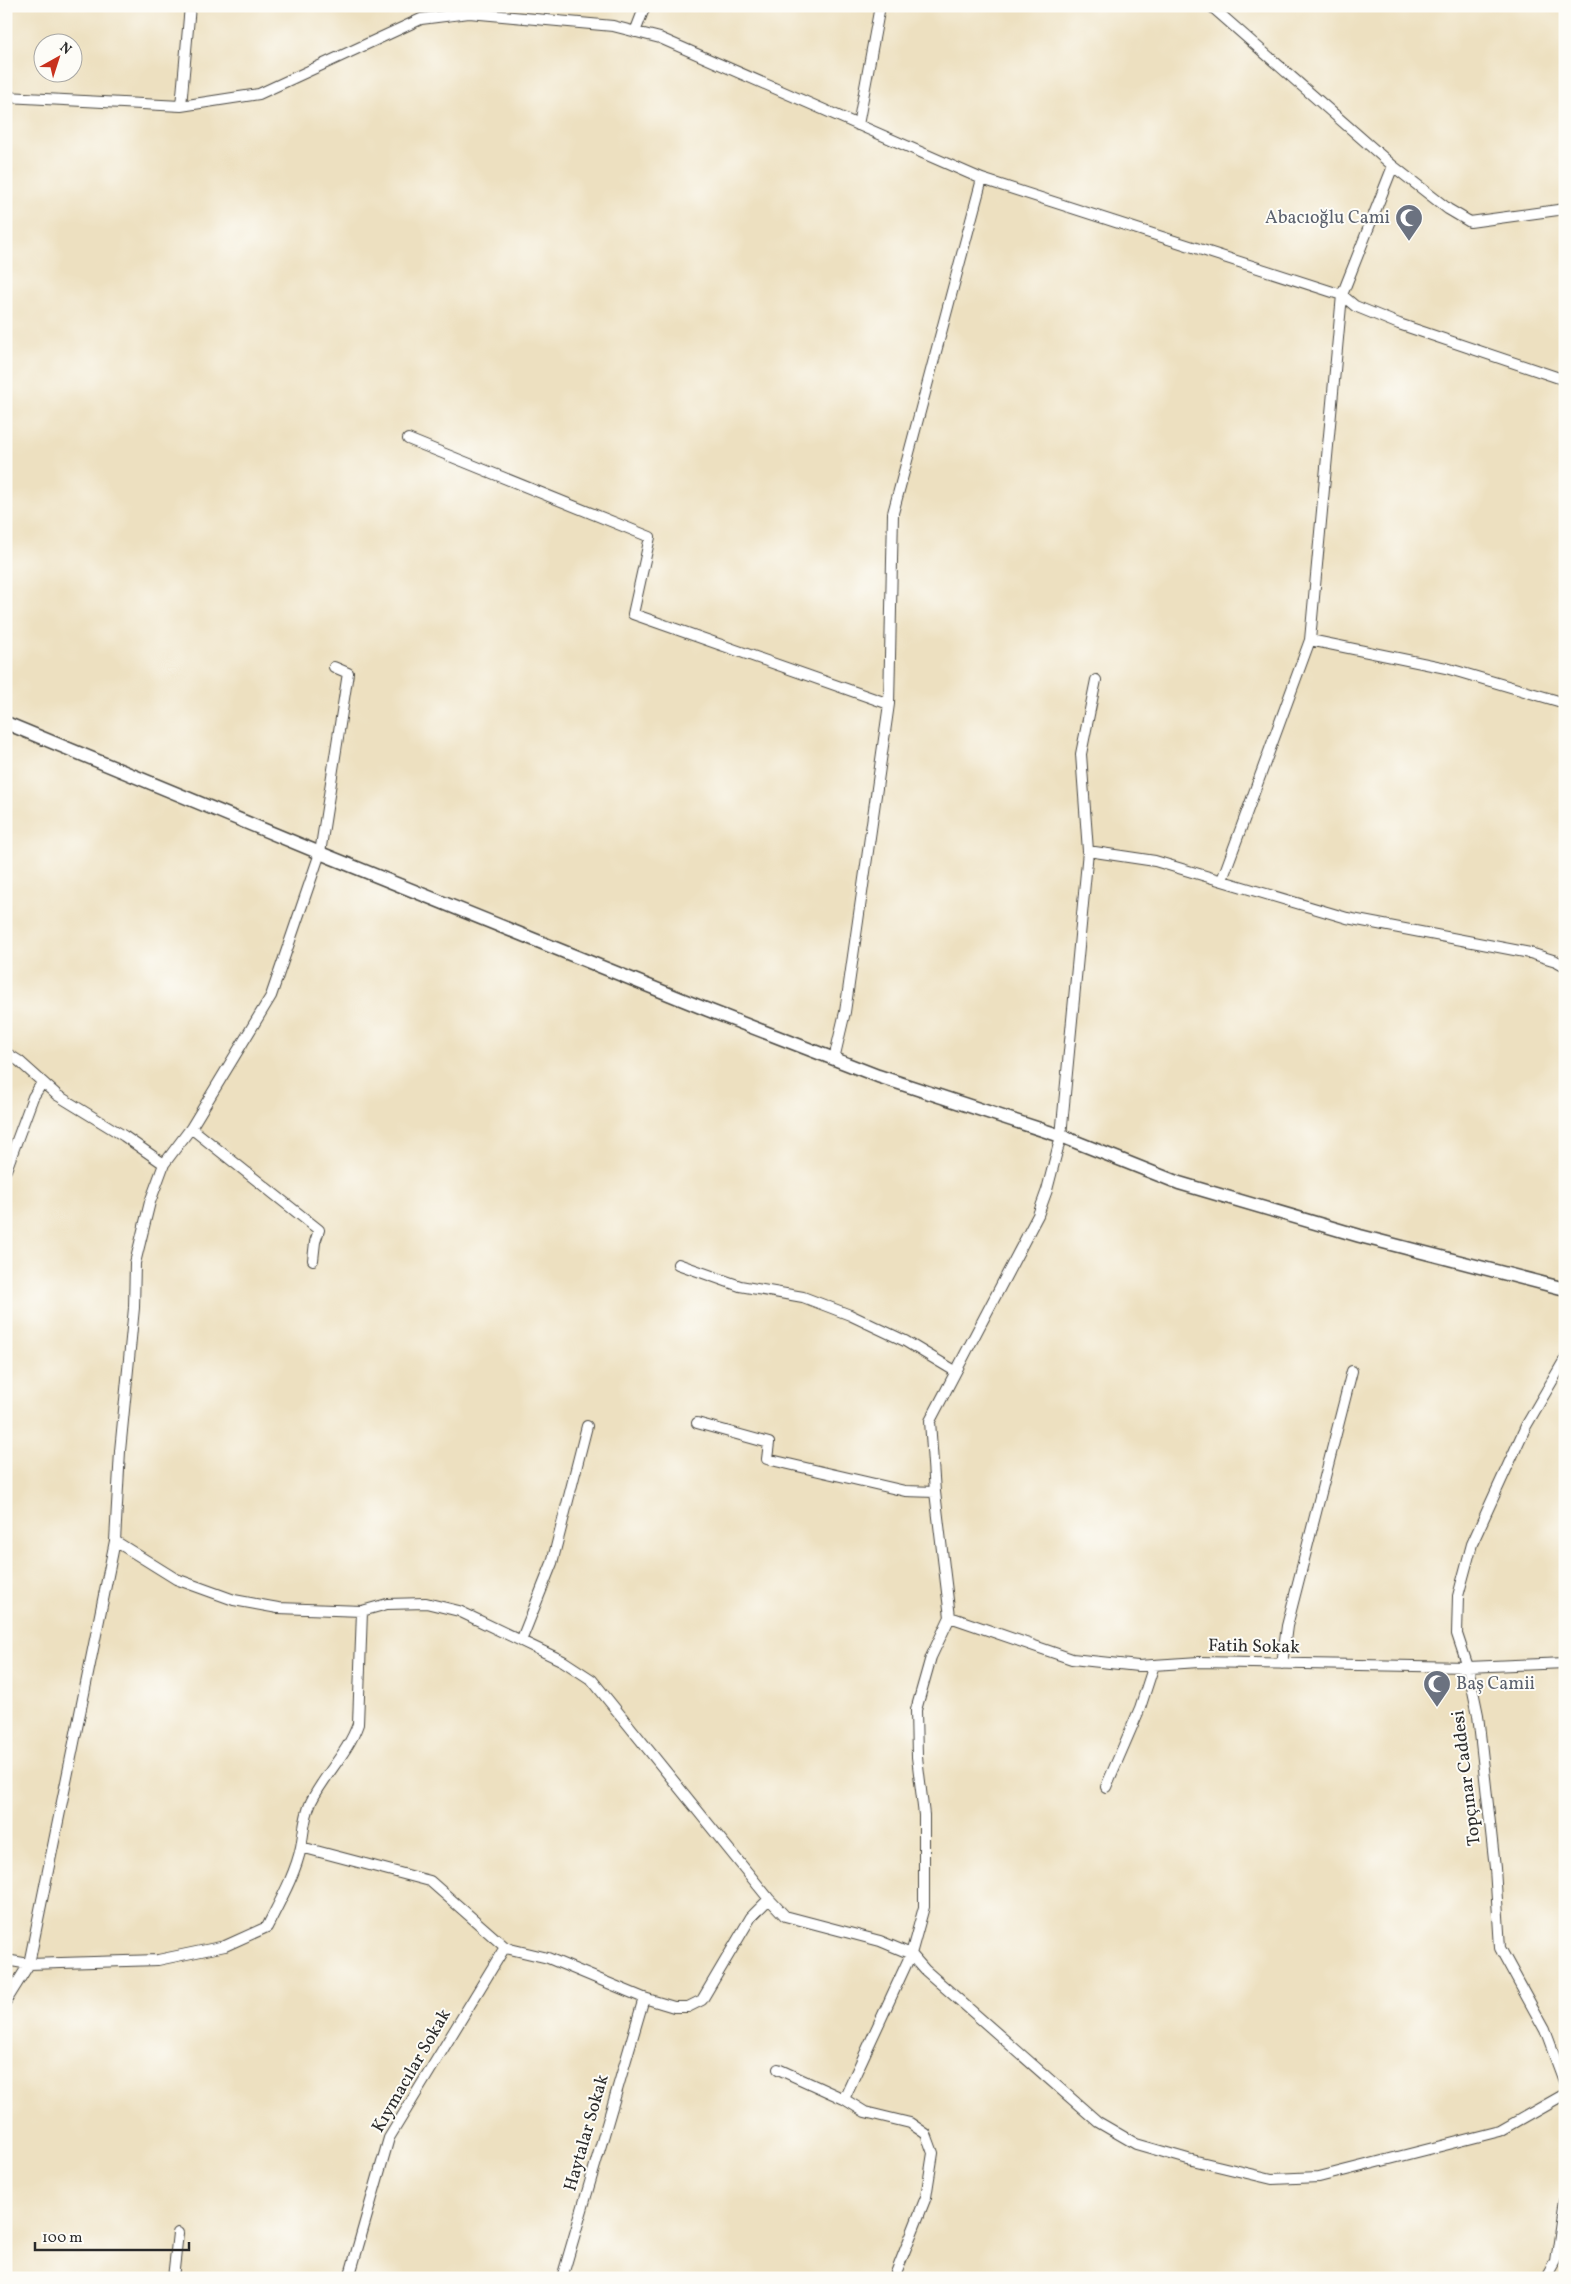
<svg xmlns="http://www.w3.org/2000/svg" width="1571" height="2284" font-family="Vollkorn,serif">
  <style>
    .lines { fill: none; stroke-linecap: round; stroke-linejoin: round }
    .minor-casing { stroke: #484641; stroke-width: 12 }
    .tertiary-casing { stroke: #484641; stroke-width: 15 }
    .minor { stroke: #fff; stroke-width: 10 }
    .tertiary { stroke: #fff; stroke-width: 12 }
    .labels { text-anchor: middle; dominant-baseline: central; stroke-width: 4; stroke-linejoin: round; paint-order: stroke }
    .worship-label { font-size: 18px; fill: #5b616d; stroke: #fdfcf7; text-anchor: end }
    .street-label { font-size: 18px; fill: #2b2b2b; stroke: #fdfcf7 }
  </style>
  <rect width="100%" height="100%" fill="#fdfcf7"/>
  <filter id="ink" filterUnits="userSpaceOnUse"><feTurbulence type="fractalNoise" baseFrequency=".02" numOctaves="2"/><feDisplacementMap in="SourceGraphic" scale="10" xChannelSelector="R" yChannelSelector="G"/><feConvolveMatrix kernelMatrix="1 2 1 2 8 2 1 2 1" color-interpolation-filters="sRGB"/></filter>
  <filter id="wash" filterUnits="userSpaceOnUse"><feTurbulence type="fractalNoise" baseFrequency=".0096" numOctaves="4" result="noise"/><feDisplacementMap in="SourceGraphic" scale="20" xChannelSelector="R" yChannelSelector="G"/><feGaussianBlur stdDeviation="1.12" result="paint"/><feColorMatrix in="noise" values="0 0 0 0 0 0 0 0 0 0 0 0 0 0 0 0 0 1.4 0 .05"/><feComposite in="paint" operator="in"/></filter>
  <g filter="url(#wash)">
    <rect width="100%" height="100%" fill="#ede0c0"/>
  </g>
  <g filter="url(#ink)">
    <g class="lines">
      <defs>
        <path id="minor" d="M1211 6 1393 166 1448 209 1470 222 1565 209
          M635 32 645 6
          M6 97 181 106 259 94 421 19 469 13 613 26 660 38 982 179 1342 295 1393 166
          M181 106 190 6
          M858 125 880 6
          M1342 295 1355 306 1399 324 1565 380
          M408 439 650 537 633 614 889 704
          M1310 640 1446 668 1565 703
          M1088 851 1155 861 1347 918 1530 953 1556 961 1565 966
          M1222 880 1310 640 1342 295
          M6 1053 19 1061 57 1095 124 1136 164 1164
          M834 1059 845 1012 889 704 893 513 982 179
          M191 1128 319 1230 315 1242 313 1260
          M6 1170 33 1097 42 1083
          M678 1264 740 1286 803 1297 850 1315 905 1341 955 1371
          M1565 1359 1526 1426 1472 1544 1458 1596 1457 1634 1468 1667 1478 1715 1495 1868 1500 1948 1545 2030 1565 2084
          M697 1423 769 1443 767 1459 905 1491 935 1492
          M115 1541 176 1579 234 1600 278 1608 362 1611 387 1604 426 1603 459 1611 563 1661 592 1680 769 1899 785 1916 880 1941 911 1954 925 1970 1098 2122 1136 2144 1188 2159 1272 2179 1319 2177 1500 2131 1565 2094
          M950 1617 1072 1659 1138 1666 1199 1662 1468 1667 1565 1663
          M521 1641 552 1563 587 1426
          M1282 1664 1287 1626 1352 1371
          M1106 1787 1140 1708 1154 1665
          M301 1847 430 1881 505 1947 510 1949 548 1958 644 1998 674 2007H688L702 2000 751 1917 769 1899
          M6 1960 29 1964 158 1960 225 1946 267 1927C279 1903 296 1873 301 1847 304 1831 304 1817 311 1802 324 1775 348 1753 358 1724L362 1611
          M6 2001 29 1964 115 1541 120 1451 134 1308 135 1263 150 1202 164 1164 191 1128 271 996 320 853 348 673 334 667
          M778 2069 844 2099
          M173 2278 178 2233
          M349 2278 389 2138 505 1947
          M562 2278 644 1998
          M894 2278 926 2197 933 2153 926 2134 910 2123 865 2112 844 2099 911 1954 924 1907V1815L917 1757 916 1710 931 1657 950 1617 935 1492 930 1421 1038 1215 1047 1190 1061 1136 1088 851 1081 754 1096 680
          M1547 2278 1556 2262 1565 2201"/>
        <path id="tertiary" d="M6 723 320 853 708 1010 878 1076 1061 1136 1179 1183 1360 1236 1565 1289"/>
      </defs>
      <use href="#minor" class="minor-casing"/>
      <use href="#tertiary" class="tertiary-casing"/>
      <use href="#minor" class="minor"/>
      <use href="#tertiary" class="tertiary"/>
    </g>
  </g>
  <defs>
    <symbol id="mosque-pin" viewBox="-11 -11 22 30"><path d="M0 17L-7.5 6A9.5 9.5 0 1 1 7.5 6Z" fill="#6b7280" stroke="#fdfcf7"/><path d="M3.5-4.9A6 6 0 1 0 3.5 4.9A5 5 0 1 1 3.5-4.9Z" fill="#fff"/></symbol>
  </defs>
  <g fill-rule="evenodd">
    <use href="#mosque-pin" x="1393" y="202" width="32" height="43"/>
    <use href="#mosque-pin" x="1421" y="1668" width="32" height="43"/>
  </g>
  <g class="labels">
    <g class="worship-label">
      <text x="1390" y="218">Abacıoğlu Cami</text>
      <text x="1456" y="1684" text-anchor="start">Baş Camii</text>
    </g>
    <g class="street-label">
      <text transform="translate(1254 1647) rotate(1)">Fatih Sokak</text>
      <text transform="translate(1467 1778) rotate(-97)">Topçınar Caddesi</text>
      <text transform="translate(412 2071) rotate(-60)">Kıymacılar Sokak</text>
      <text transform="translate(587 2133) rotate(-74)">Haytalar Sokak</text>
    </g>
  </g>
  <rect width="1571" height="2284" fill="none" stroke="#fdfcf7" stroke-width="25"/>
  <g transform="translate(58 58) rotate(39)"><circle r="24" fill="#fdfcf7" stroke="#a9a8a5"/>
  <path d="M0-4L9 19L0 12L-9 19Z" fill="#c8321e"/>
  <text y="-8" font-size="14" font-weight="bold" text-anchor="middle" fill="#2b2b2b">N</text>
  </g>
  <path d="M35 2242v8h154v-8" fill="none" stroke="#2b2b2b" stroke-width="2.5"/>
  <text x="42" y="2242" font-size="15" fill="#2b2b2b" stroke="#fdfcf7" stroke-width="4" paint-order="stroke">100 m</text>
</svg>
